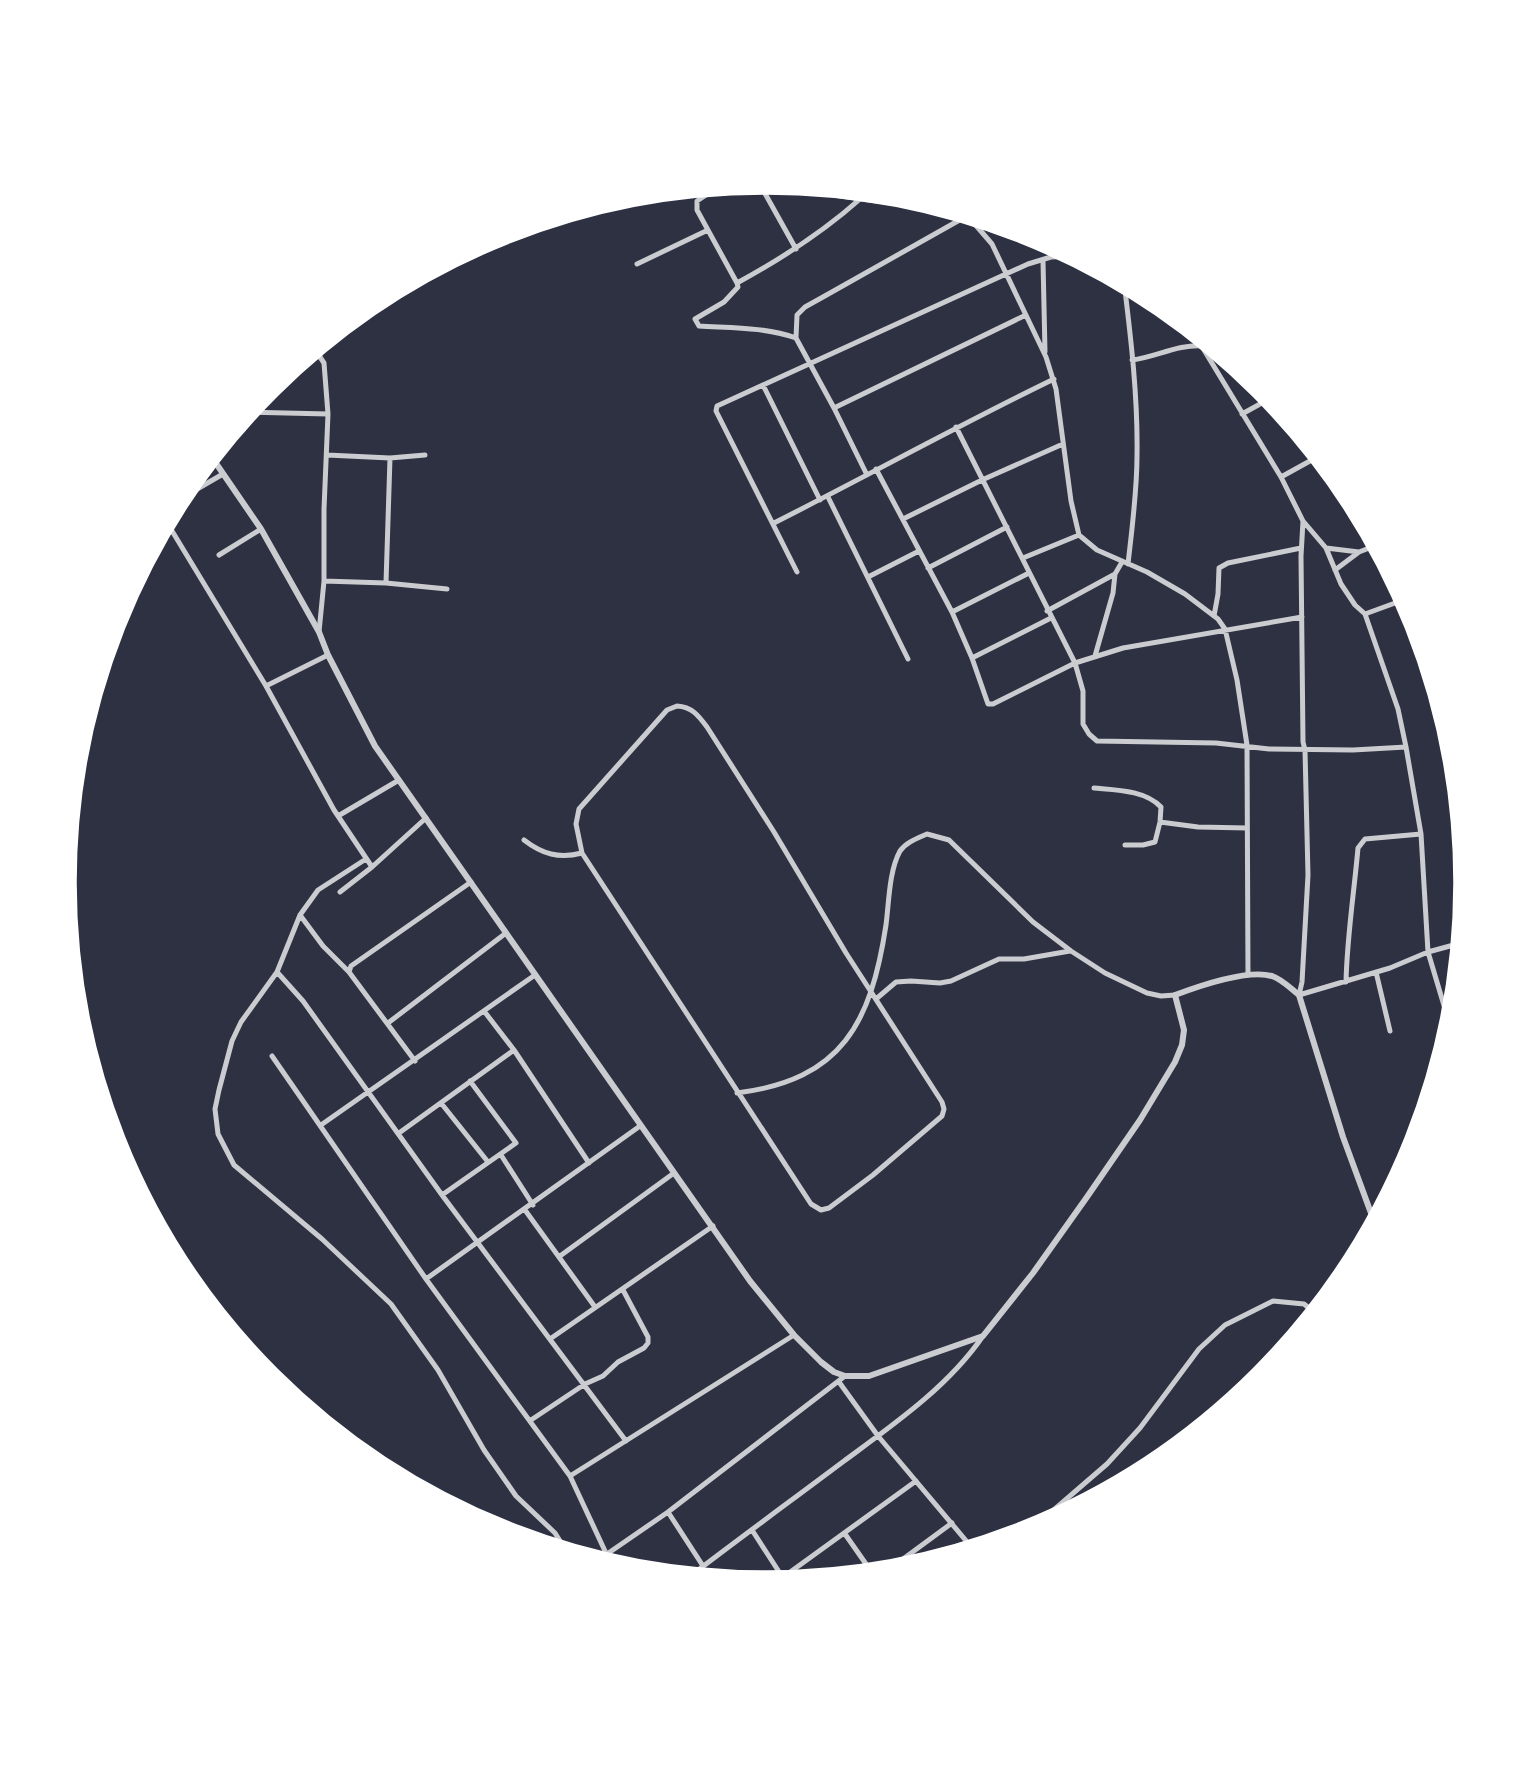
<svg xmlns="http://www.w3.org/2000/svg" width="1530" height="1765" font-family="Commissioner,sans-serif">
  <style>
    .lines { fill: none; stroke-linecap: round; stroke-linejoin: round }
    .minor { stroke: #caccd0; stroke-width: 5 }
    .tertiary { stroke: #caccd0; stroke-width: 6 }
    .rim { fill: none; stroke: #fff; stroke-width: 3.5 }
  </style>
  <rect width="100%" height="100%" fill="#2d3142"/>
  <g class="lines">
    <path class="minor" d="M758 181 796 249
      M751 182 860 199 955 210 958 215 973 222 992 244 1046 357 1056 389 1071 501 1079 535 1097 550 1147 572 1185 594 1218 619 1225 629 1237 680 1247 745 1248 975
      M721 185 697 201V210L737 283
      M1043 261 1045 352
      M637 264 708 230
      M1124 282C1131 339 1138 398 1137 456 1137 492 1132 528 1128 564
      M796 338C765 327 731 328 699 326L695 319 724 302 738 287 737 283C781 259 822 233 860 199
      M1206 341 1204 350 1281 477 1303 521 1326 548 1341 584 1355 605 1365 614 1398 709 1406 747 1421 834 1428 952 1451 1029
      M319 345 320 357 324 363 328 414 324 509V581L319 632
      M306 355 320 357
      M1132 360C1157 357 1177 344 1204 346
      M763 385 820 500
      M834 408 1026 315
      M247 412 328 414
      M1242 414 1271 398
      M956 427 1075 663 1083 691V724L1089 734 1097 741 1216 743 1269 749 1353 750 1406 747
      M327 455 390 458 425 455
      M876 469 952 612 972 658 988 704H993L1075 663 1123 648 1302 617
      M867 475 834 408 796 338 797 315 805 307 823 297 965 217
      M1281 477 1319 456
      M828 497 908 659
      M180 499 223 474
      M903 519 982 480 1063 444
      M166 521 266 686 334 810 372 867
      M1303 521 1301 556 1303 742 1305 750 1308 875 1302 982 1299 995 1390 968 1428 952 1461 943
      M774 523C867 476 959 425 1054 379
      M1326 548 1359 552
      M219 555 261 529
      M1023 558 1079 535
      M928 568 1007 527
      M1335 570 1359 552 1377 545
      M797 572 716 411 717 406 1028 264 1051 257 1076 256
      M868 577 919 551
      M324 581 386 583 447 589
      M386 583 390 458
      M1047 611 1115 574
      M952 612 1029 573
      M1365 614 1406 599
      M1214 616 1218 594 1219 568 1228 563 1301 548
      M1095 656 1113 593 1115 574 1122 562
      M972 658 1051 618
      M266 686 328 655
      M677 706C692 707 698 715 707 727L774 832 846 953 942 1102 944 1109 942 1116 873 1175 829 1208 821 1210 811 1204 582 853 576 824 579 809 667 710Z
      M1094 788C1116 790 1145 790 1161 807L1160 822 1155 842 1143 845H1125
      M338 816 399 780
      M1160 822 1198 827 1247 828
      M524 840C542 854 559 859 582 853
      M366 859 318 890 300 915 277 972 241 1022 232 1041 219 1090 215 1109 218 1134 234 1165 322 1239 391 1304 438 1370 484 1450 516 1496 555 1533 567 1552
      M340 892 372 867 426 818
      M300 915 323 946 349 972 415 1061
      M277 972 303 1001 442 1195 626 1441
      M349 972 351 966 471 882
      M1376 972 1390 1031
      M1346 982C1347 937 1354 893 1358 848L1365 839 1421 834
      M876 999 896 982 911 981 940 983 951 981 999 959H1024L1070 951
      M484 1011 514 1050 589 1163
      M388 1023 506 933
      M272 1056 426 1279 570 1476 612 1566
      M737 1093C842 1080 871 1023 886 925 889 902 889 871 900 851 906 842 918 838 927 834L949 840 1033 922 1071 951 1105 973 1147 993 1161 996 1175 995
      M441 1103 488 1162
      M321 1125 535 975
      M399 1133 514 1050
      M501 1155 533 1205
      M442 1195 516 1143 470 1081
      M525 1210 595 1307
      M560 1256 674 1173
      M426 1279 640 1126
      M550 1339 713 1226
      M839 1382 878 1436 973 1549
      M531 1420 585 1384 603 1376 618 1362 644 1348 648 1343V1337L623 1290
      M570 1476 794 1335
      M668 1512 703 1566
      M752 1530 783 1578
      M1027 1533 1107 1464 1140 1428 1199 1349 1225 1325 1273 1301 1304 1304 1315 1313
      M845 1534 873 1574
      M607 1554 668 1512 845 1376
      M884 1573 952 1523
      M689 1577C740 1538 792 1500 844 1461 893 1425 948 1387 983 1336
      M775 1583 916 1481"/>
    <path class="tertiary" d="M211 456 261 529 319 632 328 655 375 746 750 1281 794 1335 821 1362 834 1372 845 1376H869L983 1336 1033 1273 1087 1197 1140 1120 1175 1062 1182 1045 1184 1030 1175 995C1199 986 1247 969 1272 976 1283 980 1290 988 1299 995L1343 1137 1375 1224"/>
  </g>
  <path d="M0 0H1530V1765H0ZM764 193H766A689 689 0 0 1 1455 882V883A689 689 0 0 1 766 1572H764A689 689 0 0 1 75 883V882A689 689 0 0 1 764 193Z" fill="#fff" fill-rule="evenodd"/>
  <path class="rim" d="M764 193H766A689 689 0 0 1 1455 882V883A689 689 0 0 1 766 1572H764A689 689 0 0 1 75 883V882A689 689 0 0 1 764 193Z"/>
</svg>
